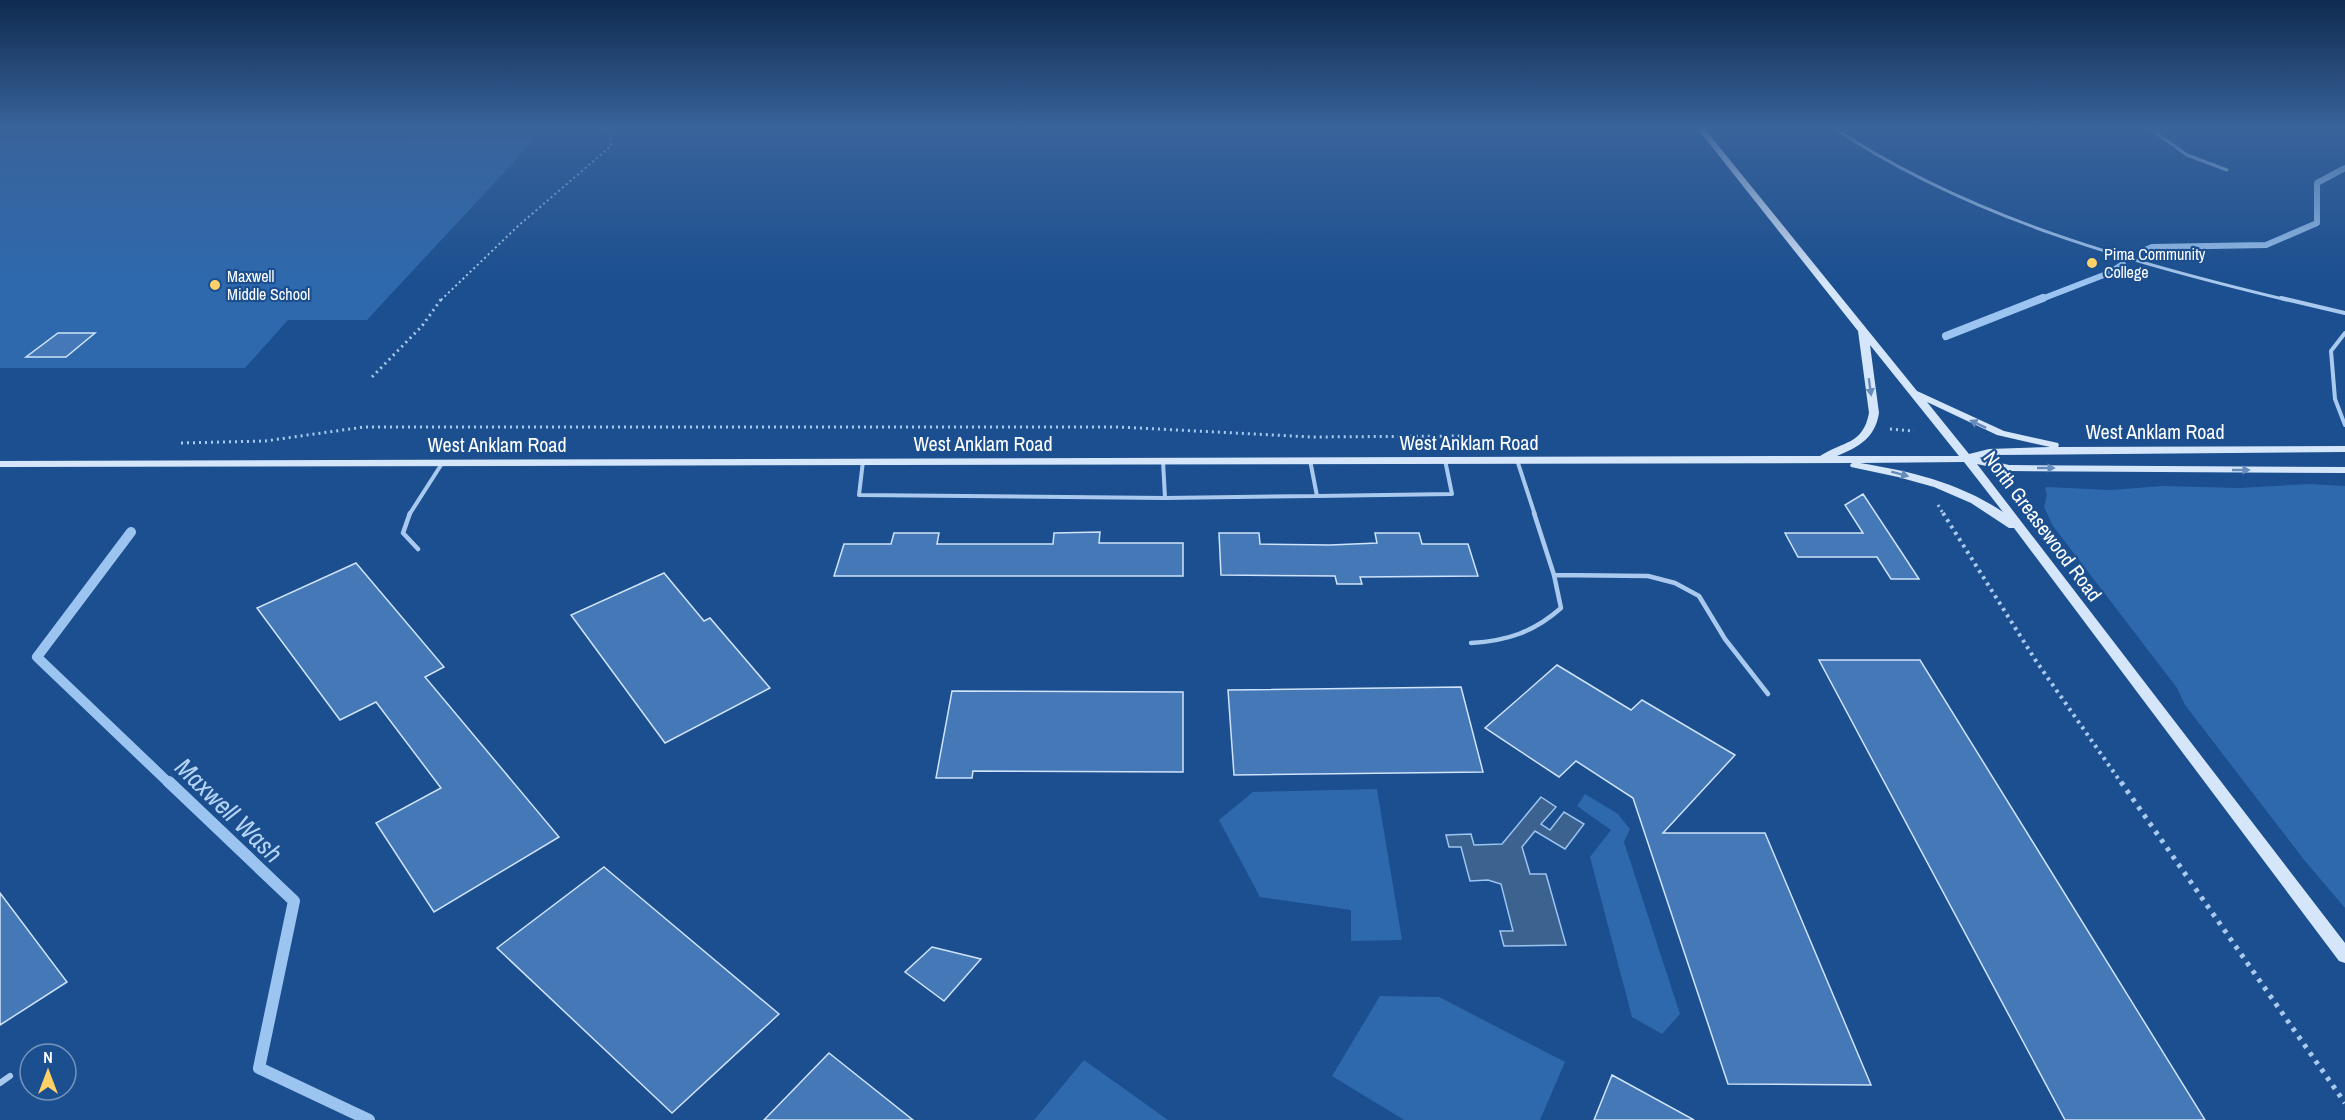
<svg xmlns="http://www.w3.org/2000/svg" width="2345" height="1120" font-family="'Archivo Narrow',sans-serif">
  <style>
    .green { fill: #2e69ad }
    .water { fill: #3c6290; stroke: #9cc4f0; stroke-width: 1.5 }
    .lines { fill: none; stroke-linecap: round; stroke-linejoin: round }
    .stream-far3 { stroke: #9cc4f0; stroke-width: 6 }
    .stream-far2 { stroke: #9cc4f0; stroke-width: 8 }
    .stream-far1 { stroke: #9cc4f0; stroke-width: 10 }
    .stream { stroke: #9cc4f0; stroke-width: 12 }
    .building { fill: #4478b7; stroke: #cfe3fa; stroke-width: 1.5 }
    .path-far3 { stroke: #a9c9ee; stroke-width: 2; stroke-dasharray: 2 3; stroke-linecap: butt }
    .path-far2 { stroke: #a9c9ee; stroke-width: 3; stroke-dasharray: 2 4; stroke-linecap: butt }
    .path-far1 { stroke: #a9c9ee; stroke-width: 4; stroke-dasharray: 3 4.5; stroke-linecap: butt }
    .path { stroke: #a9c9ee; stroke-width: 5; stroke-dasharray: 4 6; stroke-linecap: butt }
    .service-far3 { stroke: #a9c9ee; stroke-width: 3 }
    .service-far2 { stroke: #a9c9ee; stroke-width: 4 }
    .service-far1 { stroke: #a9c9ee; stroke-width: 4.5 }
    .service { stroke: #a9c9ee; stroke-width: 6 }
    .secondary { fill: #d6e6fa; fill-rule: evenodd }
    .oneway { fill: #668bba }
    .poi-dot { fill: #ffd166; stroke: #1b4f8f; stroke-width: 2 }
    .labels { text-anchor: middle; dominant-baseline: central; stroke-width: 4.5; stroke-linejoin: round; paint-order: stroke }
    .far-poi-label { font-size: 16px; fill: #fff; stroke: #1b4f8f; text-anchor: start }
    .street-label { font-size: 20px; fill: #fff; stroke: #1b4f8f }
    .near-water-label { font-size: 26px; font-style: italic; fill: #b5d3f5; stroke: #1b4f8f }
  </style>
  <rect width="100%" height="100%" fill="#1b4f8f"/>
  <path class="green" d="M535 139 367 320H288L245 368H0V141Z
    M2309 484 2345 486V908L2305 861 2185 705 2177 688 2053 526 2044 507 2047 495 2045 488 2047 487 2110 490 2163 486 2239 488Z
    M1377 789 1402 940 1351 941V910L1260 897 1219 820 1253 792Z
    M1585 794 1618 814 1630 829 1624 842 1680 1014 1662 1034 1632 1017 1590 857 1611 830 1577 806Z
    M1380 996 1439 997 1565 1062 1540 1120H1404L1332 1076Z
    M1084 1060 1168 1120H1034Z"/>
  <path class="water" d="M1541 797 1556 807 1541 824 1550 830 1564 812 1584 824 1565 849 1535 831 1522 847 1530 874H1546L1566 945 1504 946 1500 931H1513L1501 884 1488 880 1470 881 1461 847H1449L1446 835 1471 834 1474 845 1502 844Z"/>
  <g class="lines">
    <path class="stream-far3" d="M2145 250 2152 247 2266 245 2317 223V183L2345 168
      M2039 300 2109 273 2123 264"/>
    <path class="stream-far2" d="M1946 336 2043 298"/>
    <path class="stream-far1" d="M131 532 37 657 170 784"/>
    <path class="stream" d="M169 782 294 901 259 1068 369 1120"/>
  </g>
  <path class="building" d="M58 333H95L66 357H26Z
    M1863 494 1900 550 1919 579H1891L1877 557H1798L1785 533H1863L1845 505Z
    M1100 532 1099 543H1183V576H834L844 544H891L894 533H939L937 544H1053L1054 533Z
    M1219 533H1259L1260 544 1330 545 1377 543 1375 533H1419L1422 544H1468L1478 576 1360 577 1362 584H1337L1335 576 1221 575Z
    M356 563 444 667 425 677 559 837 434 912 376 823 441 788 376 702 340 720 257 608Z
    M664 573 704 621 710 618 770 688 665 743 571 615Z
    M1819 660H1920L2205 1120H2065Z
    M1557 665 1631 710 1642 700 1735 755 1663 833H1765L1871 1085 1728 1084 1633 798 1576 761 1559 777 1485 728Z
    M1461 687 1483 772 1234 775 1228 690Z
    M952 691 1183 692V772L973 771 972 778H936Z
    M604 867 779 1014 672 1113 497 948Z
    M0 893 67 982 0 1025Z
    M932 947 981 959 944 1001 905 972Z
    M829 1053 913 1120H764Z
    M1612 1075 1694 1120H1594Z"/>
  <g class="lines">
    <path class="path-far3" d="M441 300 518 226 611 146 610 132 603 128"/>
    <path class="path-far2" d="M372 377 422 326 442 298
      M1890 429 1914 431
      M181 443 265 441 364 427H1119L1312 437 1462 436
      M1938 505 1944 515"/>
    <path class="path-far1" d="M1943 513 2036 661 2122 784"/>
    <path class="path" d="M2121 782 2345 1103"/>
    <path class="service-far3" d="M1834 128C1969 218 2132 263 2287 300
      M2149 128 2187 155 2227 170"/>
    <path class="service-far2" d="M2281 298 2345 313
      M2345 333 2331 351 2335 399 2345 425
      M1517 460 1535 515
      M863 461 859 495 1165 498 1163 461
      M1317 496 1452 494 1445 460
      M1165 498 1317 496 1310 460
      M409 515 443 462"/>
    <path class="service-far1" d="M410 513 403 533 418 549
      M1554 575 1648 576 1675 583 1699 596 1725 639 1768 694
      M1471 643C1507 641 1534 632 1561 608L1554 575 1534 513"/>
    <path class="service" d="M0 1083 10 1076"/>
    <path class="secondary" d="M1697 128H1704L1917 391 2004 431 2058 443 2059 445 2058 447 2345 446V452L1990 455 1979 458 2009 465 2345 467V473L2009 471 1977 464 2345 943V963L2339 961 2014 528H2009L1971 503 1934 487 1898 477 1851 467 1850 465 1852 463 0 467V461L1820 456C1843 441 1863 445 1869 413L1858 331ZM1870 345 1959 456H1837C1859 447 1875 438 1879 413ZM1927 402 1997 435 2050 447 1989 449 1969 454ZM1964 462 2003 512C1960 483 1910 471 1860 463Z"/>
  </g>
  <defs><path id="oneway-solid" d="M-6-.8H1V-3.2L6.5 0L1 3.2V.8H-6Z" transform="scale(1.5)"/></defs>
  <g class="oneway">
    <use href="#oneway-solid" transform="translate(1870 387) rotate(82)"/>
    <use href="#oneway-solid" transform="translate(1978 424) rotate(-155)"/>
    <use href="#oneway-solid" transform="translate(2046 468)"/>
    <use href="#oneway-solid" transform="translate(2241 470)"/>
    <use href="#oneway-solid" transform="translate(1900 474) rotate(15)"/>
  </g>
  <linearGradient id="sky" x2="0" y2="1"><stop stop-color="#0f2b4f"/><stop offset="0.45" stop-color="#39639b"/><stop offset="1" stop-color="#39639b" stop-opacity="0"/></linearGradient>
  <rect width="2345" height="284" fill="url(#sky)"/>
  <g class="poi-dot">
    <circle cx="2092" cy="263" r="6"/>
    <circle cx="215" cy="285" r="6"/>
  </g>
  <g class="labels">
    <g class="far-poi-label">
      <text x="2104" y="254">Pima Community<tspan x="2104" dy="18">College</tspan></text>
      <text x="227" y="276">Maxwell<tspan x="227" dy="18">Middle School</tspan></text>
    </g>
    <g class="street-label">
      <text x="2155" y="431">West Anklam Road</text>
      <text x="1469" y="442">West Anklam Road</text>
      <text x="983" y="443">West Anklam Road</text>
      <text x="497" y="444">West Anklam Road</text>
      <text transform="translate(2043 526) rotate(53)">North Greasewood Road</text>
    </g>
    <g class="near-water-label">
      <text transform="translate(229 810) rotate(44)">Maxwell Wash</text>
    </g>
  </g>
  <g transform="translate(48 1072)"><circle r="28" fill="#1b4f8f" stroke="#7695bc" stroke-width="1.5"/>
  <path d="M0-4.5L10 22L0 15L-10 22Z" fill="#ffd166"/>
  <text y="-9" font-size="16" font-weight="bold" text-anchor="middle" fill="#ffffff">N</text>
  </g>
</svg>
